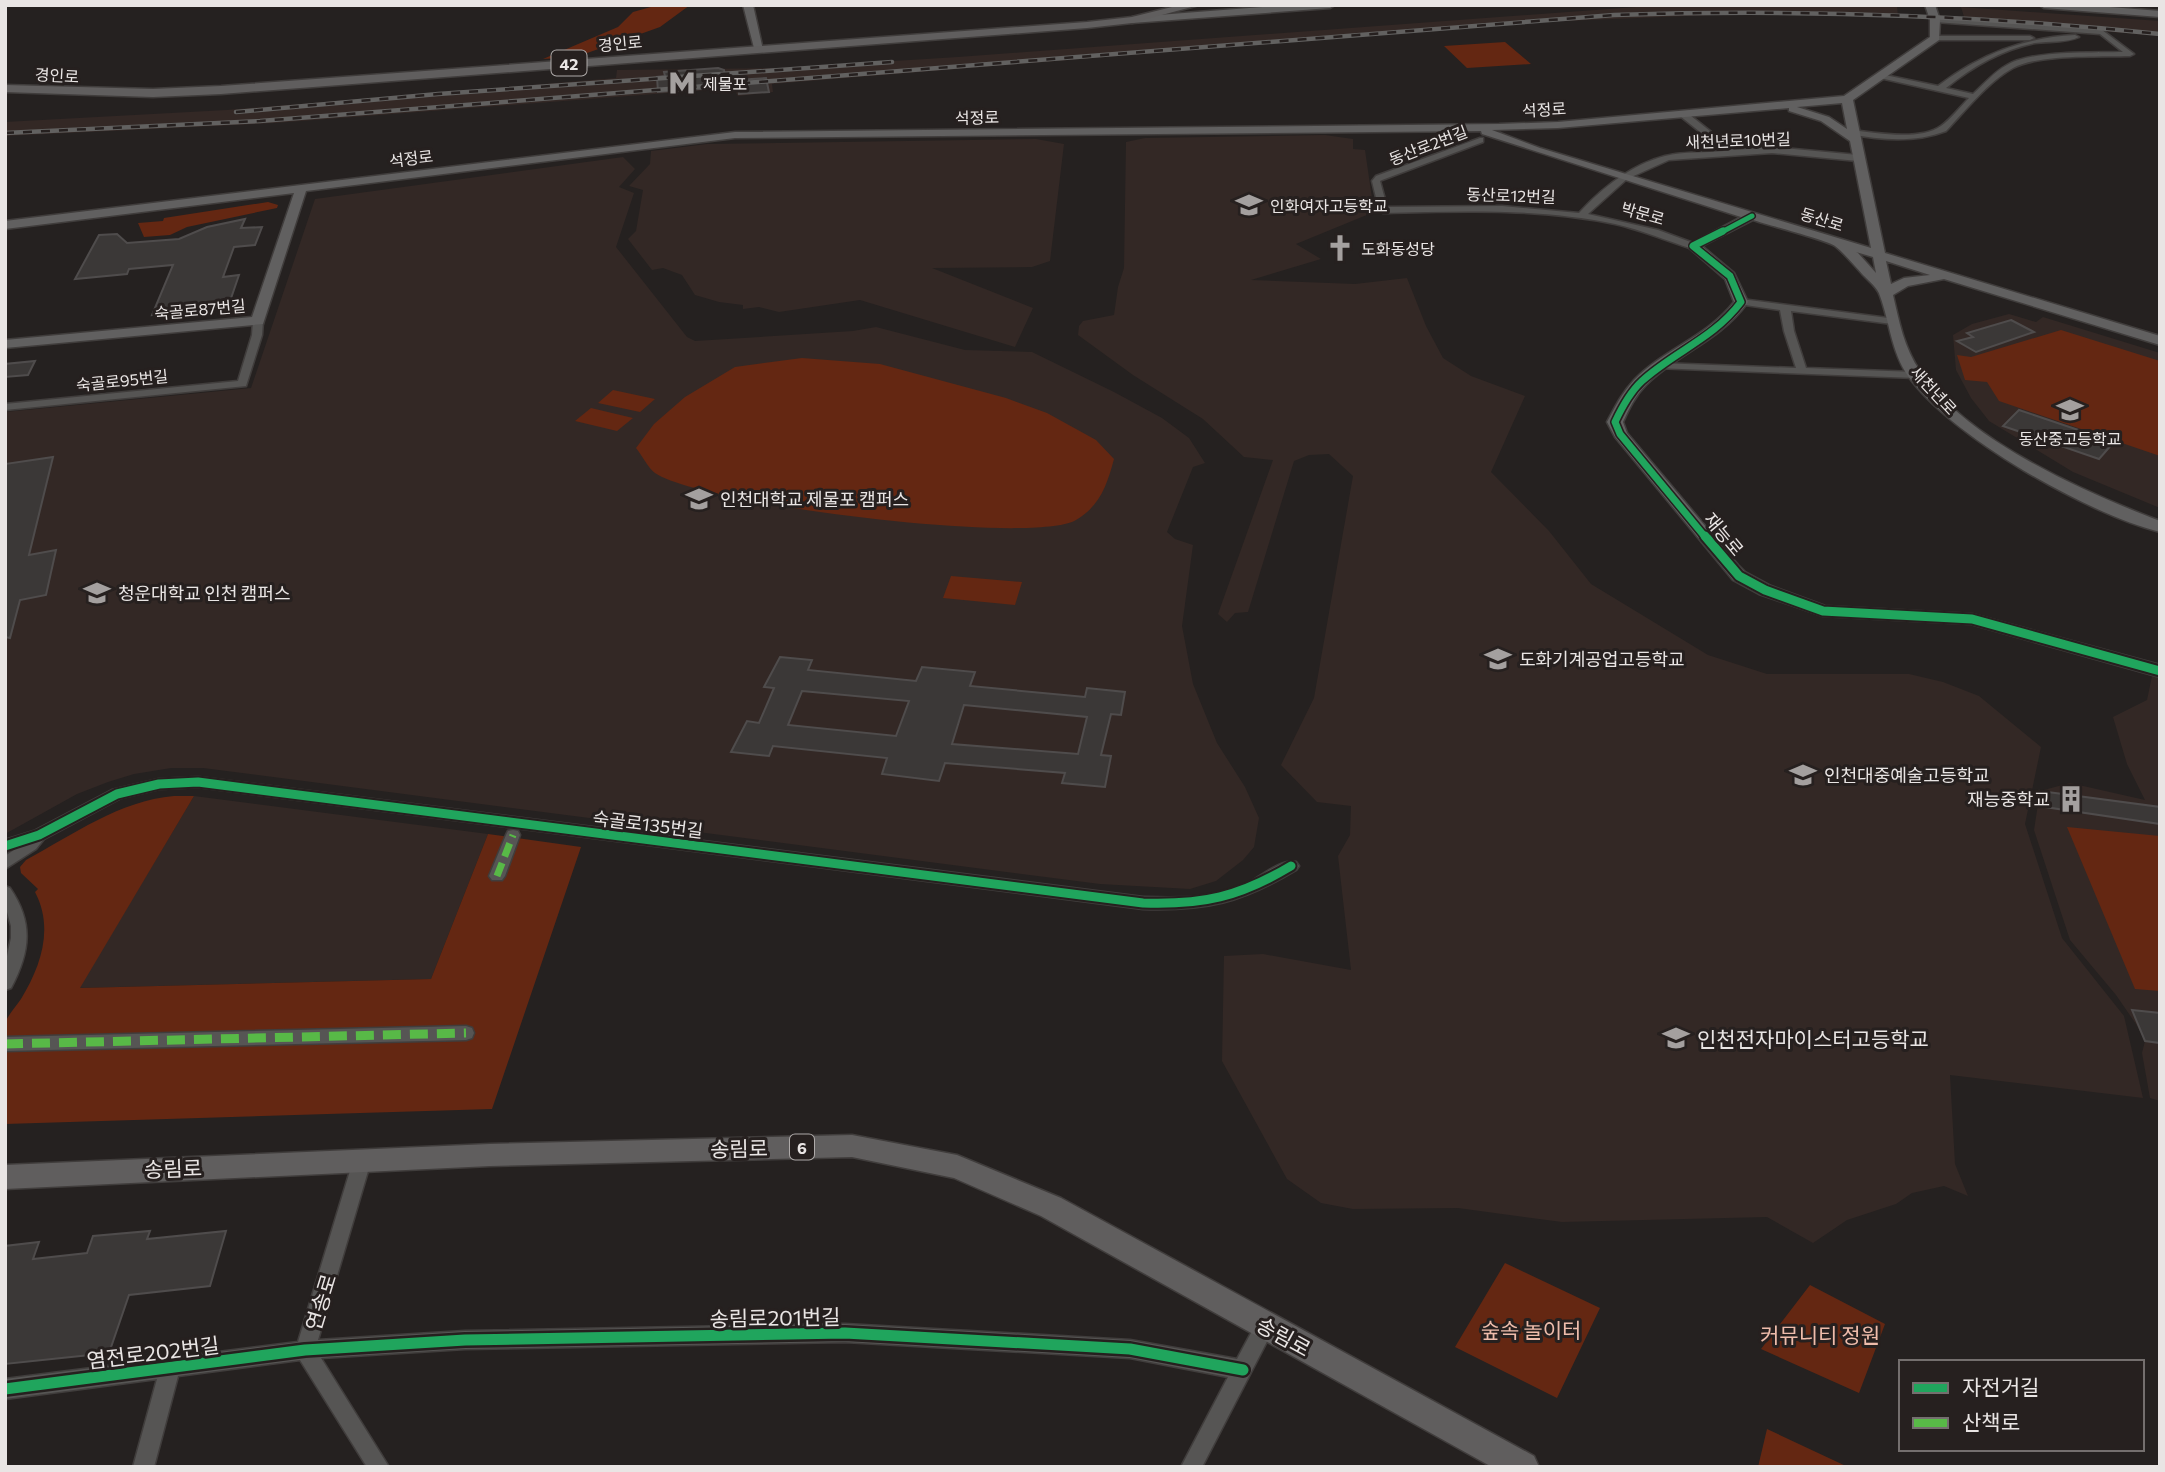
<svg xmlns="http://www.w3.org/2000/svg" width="2165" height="1472" font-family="Commissioner,'Noto Sans KR',sans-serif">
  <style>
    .built { fill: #332825 }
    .green { fill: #642712 }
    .building { fill: #3b3837; stroke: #4f4c4c; stroke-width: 2; fill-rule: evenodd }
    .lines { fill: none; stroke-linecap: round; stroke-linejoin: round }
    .street-casing { stroke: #403d3c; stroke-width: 3 }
    .secondary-casing { stroke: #403d3c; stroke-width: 3 }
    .primary-casing { stroke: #403d3c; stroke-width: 3 }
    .street { fill: #565554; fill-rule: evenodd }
    .secondary { fill: #616060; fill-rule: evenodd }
    .primary { fill: #605e5e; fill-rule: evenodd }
    .rail-casing { stroke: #626160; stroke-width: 4.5 }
    .rail { stroke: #26201f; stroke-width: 2.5; stroke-dasharray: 9; stroke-linecap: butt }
    .quiet-far1 { stroke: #58b947; stroke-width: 7; stroke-dasharray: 14 7; stroke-linecap: butt }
    .quiet { stroke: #58b947; stroke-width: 9; stroke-dasharray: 18 9; stroke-linecap: butt }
    .cycleway-far3-casing { stroke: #26201f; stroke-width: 8 }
    .cycleway-far2-casing { stroke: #26201f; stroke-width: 10 }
    .cycleway-far1-casing { stroke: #26201f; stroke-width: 13 }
    .cycleway-casing { stroke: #26201f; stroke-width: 16 }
    .cycleway-far3 { stroke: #20a55d; stroke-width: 5 }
    .cycleway-far2 { stroke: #20a55d; stroke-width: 7 }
    .cycleway-far1 { stroke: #20a55d; stroke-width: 9 }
    .cycleway { stroke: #20a55d; stroke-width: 11 }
    .labels { text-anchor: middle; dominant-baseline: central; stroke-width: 6; stroke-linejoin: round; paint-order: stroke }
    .far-street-label { font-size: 16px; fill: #e9e5e4; stroke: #26201f }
    .shield { fill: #26201f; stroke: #aeaaa9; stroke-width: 2 }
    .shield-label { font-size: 16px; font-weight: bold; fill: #e9e5e4 }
    .far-poi-label { font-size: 16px; fill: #e9e5e4; stroke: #26201f; text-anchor: start }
    .poi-label { font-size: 18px; fill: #e9e5e4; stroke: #26201f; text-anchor: start }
    .street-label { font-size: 18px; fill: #e9e5e4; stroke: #26201f }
    .near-poi-label { font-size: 21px; fill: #e9e5e4; stroke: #26201f; text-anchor: start }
    .near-street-label { font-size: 21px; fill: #e9e5e4; stroke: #26201f }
    .near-park-label { font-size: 21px; fill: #eebcab; stroke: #26201f }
  </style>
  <rect width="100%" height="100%" fill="#252120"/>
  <path class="built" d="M1663 5H1897L1898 17 1762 13 1538 22 772 84 773 92 738 96 733 88 275 123 5 136V122L227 110 616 78 617 70 781 68 958 57Z
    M1961 7 2160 21V36L1965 20Z
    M1325 135 1353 139V149L1365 150 1374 212 1296 244 1321 259 1251 280 1355 284 1407 278 1426 326 1443 358 1471 376 1525 396 1491 472 1549 531 1591 584 1708 655 1767 674H1909L1943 682 1979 696 2041 747 2025 824 2062 938 2124 1016 2143 1098 1950 1075 1955 1164 1968 1196 1944 1186 1912 1193 1896 1204 1847 1220 1813 1243 1767 1217 1562 1222 1458 1208 1353 1209 1321 1203 1287 1179 1222 1061 1224 956 1263 954 1351 970 1338 856 1350 835 1351 806 1317 802 1281 765 1314 698 1353 476 1329 454 1309 455 1294 461 1248 612 1235 613 1227 622 1218 614 1273 460 1244 457 1203 419 1133 375 1078 335 1079 326 1083 321 1114 315 1118 287 1124 268 1126 142 1145 138Z
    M1036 139 1064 144 1050 261 1032 267 932 268 1033 308 1015 347 860 300 779 312 759 307 743 309V305L719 302 695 295 682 275 663 268 652 270 628 239 636 231 643 190 629 186 650 164 651 151 707 144Z
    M623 157 635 169 619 187 634 193 616 247 687 337 695 341 853 331 876 327 965 350 1032 352 1114 392 1162 418 1189 438 1205 463 1193 467 1167 532 1175 539 1193 545 1182 626 1193 684 1217 743 1245 787 1259 818 1254 847 1243 860 1216 881 1190 889 1100 884 203 768H171L134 774 108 782 77 794 5 834V412L251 388 315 199Z
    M2009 314 2036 322 2043 317 2160 353V508L2073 472 1989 421 1971 398 1956 370 1953 335 1972 324Z
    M2152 676 2160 678V1101L2150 1098 2142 1053 2145 1041 2136 1024 2116 995 2070 940 2034 830 2040 791 2070 783 2145 800 2127 764 2113 717 2147 700Z
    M194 796 488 834 431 979 79 988Z"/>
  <path class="green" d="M658 5H690L660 27 576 57 543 59 618 27 633 12Z
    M1505 42 1531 64 1467 68 1444 46Z
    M268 202 278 205 277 208 187 227 170 235 144 237 138 223 163 221 164 218Z
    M2061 330 2160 361V456L1999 401 1987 382 1965 380 1957 355 1971 357Z
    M802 358 880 364 1006 398 1047 413 1096 440 1114 459C1107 485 1100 506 1076 520 1032 546 699 504 655 473 648 468 642 455 636 448L654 424 685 397 735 367Z
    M613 390 655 399 640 412 598 403Z
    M591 408 633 418 617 431 575 421Z
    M951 576 1022 582 1015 605 943 598Z
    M174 796H194L80 988 431 979 488 834 581 847 492 1109 5 1124C5 1105 1 1035 6 1021 9 1014 16 1006 21 999 41 966 54 928 35 892L38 889 21 873 20 867 26 860C74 834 119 801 174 796Z
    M2067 827 2160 836V991L2135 989Z
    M1505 1263 1600 1308 1557 1398 1455 1347Z
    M1810 1285 1885 1324 1859 1393 1761 1349Z
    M1767 1429 1848 1467H1758Z"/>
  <path class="building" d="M718 68 724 70 727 87 658 92 657 77 665 76 664 72Z
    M766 78 769 92 739 94 737 80Z
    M245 219 241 228 262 227 255 245 234 247 223 277 239 275 228 307 152 315 173 265 129 269 127 274 75 279 99 235 117 234 127 243 179 239 207 227Z
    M2011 320 2034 332 1976 352 1957 341 1973 337 1967 333Z
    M35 361 28 375 5 377V364Z
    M2019 410 2114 442 2099 459 2003 426Z
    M53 457 29 555 56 550 46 595 20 600 10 638 5 637V464Z
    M780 657 812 660 808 670 916 681 922 667 975 672 970 686 1085 697 1087 688 1125 692 1121 715 1111 714 1101 755 1111 756 1105 787 1062 783 1065 773 945 763 939 781 882 774 887 758 773 746 769 756 731 752 747 721 759 723 774 688 764 687ZM802 691 909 701 896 736 788 725ZM964 705 1087 717 1078 754 952 744Z
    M2040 791 2160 807V824L2045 807Z
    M2132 1010 2160 1013V1043L2145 1041Z
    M150 1231 147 1239 226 1231 210 1286 129 1295 109 1353 5 1364V1246L39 1242 33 1259 87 1253 93 1236Z"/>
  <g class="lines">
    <defs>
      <path id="street" d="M1932 18 2027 23 2102 30 2134 54 2130 56C2099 57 2039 54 2013 68 1989 81 1965 111 1946 131 1915 143 1881 140 1849 134V130H1852C1876 133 1920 141 1941 126 1951 119 1960 107 1969 98L1880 78V74L1938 86C1980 54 2023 38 2075 35L2079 37C2067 43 2049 41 2035 43 2001 50 1972 67 1946 88L1973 94C1984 84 1994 72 2007 65 2033 50 2092 53 2123 52L2100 34 1935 22Z
        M1935 36H2030L2034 38 2030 40H1932V36Z
        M1680 112H1686L1734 150 1772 147 1858 155 1862 158 1858 161 1772 153 1669 160 1627 179 1588 214 1658 230 1696 244V248L1693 249C1667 241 1642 230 1615 224 1539 208 1460 211 1383 213L1379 210 1372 181 1376 176 1480 138H1483V142L1382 180 1380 181 1387 207 1502 206 1579 213C1603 187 1631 165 1665 156 1683 151 1706 153 1724 151L1680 116Z
        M1741 299 1896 319 1897 321 1892 324 1791 311 1794 331 1806 368 1916 372 1921 375 1916 378 1655 368 1654 366 1659 363 1796 368 1784 331 1780 310 1738 304V300Z
        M258 318 263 321 262 335 246 386 5 410V404L238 381 252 335 253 321Z
        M198 777 1143 897C1179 898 1213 899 1247 884 1260 877 1282 858 1296 862L1299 866 1296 870C1241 903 1207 911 1143 909L198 787 159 789 121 798 44 839 36 849 5 869V856L17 848 5 851V840L34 831 112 790 159 779Z
        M513 830 518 831 520 835 505 876 502 880H492L489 876 506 835 508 831Z
        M5 886 10 888C34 923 30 952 11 988L5 990V965L11 938V926L5 905Z
        M466 1026 472 1028 474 1033 472 1038 466 1040 5 1051V1037Z
        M362 1153 368 1156 371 1161 318 1340 465 1331 845 1324 1130 1340 1237 1359 1258 1320 1265 1317 1272 1320 1275 1326 1202 1467H1181L1228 1377 1130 1358 845 1342 465 1349 321 1358 389 1467H367L300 1360 178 1376 154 1467H133L157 1379 5 1399V1379L298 1342 353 1161 356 1156Z"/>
      <path id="secondary" d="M743 5H753L763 50 754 48Z
        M1288 5H1335L1330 8 1132 23 1127 20 1132 17Z
        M1925 5H1935L1940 20 1939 40 1853 100 1885 253 2160 336V345L1944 279 1908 286 1893 295C1899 321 1904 348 1920 371 1966 440 2084 492 2160 521V532C2088 514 1951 437 1908 376 1891 351 1890 323 1880 296 1878 288 1869 281 1863 275 1855 266 1843 252 1835 246 1829 241 1765 224 1753 220L1702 246 1734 273 1748 302C1719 342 1679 352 1646 385 1635 396 1629 409 1623 422L1627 433 1738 565 1745 572 1771 586 1825 606 1972 614 2160 665V677L1971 624 1823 616 1759 594 1733 580 1615 437 1607 422C1615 407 1622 393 1634 380 1664 349 1707 337 1734 302L1725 279 1687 246 1741 217 1482 134 1481 131 735 138 306 191 263 324 5 348V340L252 317 294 193 5 229V221L735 132 1499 124 1558 122 1844 96 1930 37V20ZM1842 103 1847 129 1829 117 1797 107ZM1789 108V111L1821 121 1850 141 1871 248 1540 148 1492 130 1558 128ZM1856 252 1873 257 1876 273 1858 253ZM1886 261 1930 275 1904 278 1891 284Z
        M2039 5H2085L2160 11V17L2044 8Z"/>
      <path id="primary" d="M1180 5H1199L1132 23 1087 28 221 94 153 97 5 92V85L153 89 221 86 1087 22 1132 17Z
        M852 1135 957 1155 1061 1198 1534 1456 1539 1467H1492L1041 1216 954 1178 852 1157 490 1166 5 1189V1165L490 1144Z"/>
    </defs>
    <use href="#street" class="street-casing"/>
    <use href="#secondary" class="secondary-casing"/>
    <use href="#primary" class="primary-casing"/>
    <use href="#street" class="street"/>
    <use href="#secondary" class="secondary"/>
    <use href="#primary" class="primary"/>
    <defs>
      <path id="rail" d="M236 112 438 94 892 62
        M5 133 260 121 1614 15C1797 9 1978 15 2160 34"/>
    </defs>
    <use href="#rail" class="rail-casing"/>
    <use href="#rail" class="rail"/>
    <path class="quiet-far1" d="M497 876 513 835"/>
    <path class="quiet" d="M5 1044 466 1033"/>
    <defs>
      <path id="cycleway-far3" d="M1720 233 1752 216"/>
      <path id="cycleway-far2" d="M1706 538 1620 434 1615 422C1622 407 1630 392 1642 381 1675 351 1713 339 1741 302L1730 276 1693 246 1723 231"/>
      <path id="cycleway-far1" d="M1705 536 1739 576 1765 590 1823 611 1972 619 2160 671
        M5 846 39 835 117 794 159 784 198 782 1143 903C1203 905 1239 897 1291 866"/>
      <path id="cycleway" d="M5 1389 305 1350 465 1340 845 1333 1130 1349 1243 1370"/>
    </defs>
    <use href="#cycleway-far3" class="cycleway-far3-casing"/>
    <use href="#cycleway-far2" class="cycleway-far2-casing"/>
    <use href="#cycleway-far1" class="cycleway-far1-casing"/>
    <use href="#cycleway" class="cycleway-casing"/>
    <use href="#cycleway-far3" class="cycleway-far3"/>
    <use href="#cycleway-far2" class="cycleway-far2"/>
    <use href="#cycleway-far1" class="cycleway-far1"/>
    <use href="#cycleway" class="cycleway"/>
  </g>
  <defs>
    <symbol id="metro-bare" viewBox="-9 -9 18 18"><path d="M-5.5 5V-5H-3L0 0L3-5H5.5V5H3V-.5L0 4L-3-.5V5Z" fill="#a4a09f" stroke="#26201f" stroke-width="2.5" paint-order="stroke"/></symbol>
    <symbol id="school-bare" viewBox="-9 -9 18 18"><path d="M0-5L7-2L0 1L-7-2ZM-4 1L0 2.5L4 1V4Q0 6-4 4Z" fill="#a4a09f" stroke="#26201f" stroke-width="2.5" paint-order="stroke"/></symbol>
    <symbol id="church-bare" viewBox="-9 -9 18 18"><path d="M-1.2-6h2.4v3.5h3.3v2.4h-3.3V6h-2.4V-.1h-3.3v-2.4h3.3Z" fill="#a4a09f" stroke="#26201f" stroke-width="2.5" paint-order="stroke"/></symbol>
    <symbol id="university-bare" viewBox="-9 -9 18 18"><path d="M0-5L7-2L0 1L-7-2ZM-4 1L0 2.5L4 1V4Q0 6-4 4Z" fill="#a4a09f" stroke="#26201f" stroke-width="2.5" paint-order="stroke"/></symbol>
    <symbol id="building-bare" viewBox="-9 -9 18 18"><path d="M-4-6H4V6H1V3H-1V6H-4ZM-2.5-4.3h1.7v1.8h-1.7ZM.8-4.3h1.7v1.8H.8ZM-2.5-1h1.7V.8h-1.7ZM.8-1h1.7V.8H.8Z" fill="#a4a09f" stroke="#26201f" stroke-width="2.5" paint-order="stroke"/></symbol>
  </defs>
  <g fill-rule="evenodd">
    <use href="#metro-bare" x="663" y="64" width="38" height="38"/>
    <use href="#school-bare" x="1230" y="186" width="38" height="38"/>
    <use href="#church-bare" x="1321" y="229" width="38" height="38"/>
    <use href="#school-bare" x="2051" y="391" width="38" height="38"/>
    <use href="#university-bare" x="680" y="480" width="38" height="38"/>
    <use href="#university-bare" x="78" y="574" width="38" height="38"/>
    <use href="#school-bare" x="1479" y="640" width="38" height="38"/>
    <use href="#school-bare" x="1784" y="756" width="38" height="38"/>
    <use href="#building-bare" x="2052" y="780" width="38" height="38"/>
    <use href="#school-bare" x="1657" y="1019" width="38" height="38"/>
  </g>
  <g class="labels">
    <g class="far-street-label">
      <text transform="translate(620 43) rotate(-5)">경인로</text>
      <text transform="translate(57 75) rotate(3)">경인로</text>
      <text transform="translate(1544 109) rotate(-3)">석정로</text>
      <text transform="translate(977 117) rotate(-1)">석정로</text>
      <text transform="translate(1738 140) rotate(-2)">새천년로10번길</text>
      <text transform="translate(1428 145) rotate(-21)">동산로2번길</text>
      <text transform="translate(411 158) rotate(-7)">석정로</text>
      <text transform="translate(1511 195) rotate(2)">동산로12번길</text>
      <text transform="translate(1643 213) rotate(16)">박문로</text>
      <text transform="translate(1822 219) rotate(17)">동산로</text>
      <text transform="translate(200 309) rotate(-5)">숙골로87번길</text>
      <text transform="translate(122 380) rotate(-6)">숙골로95번길</text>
      <text transform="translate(1934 390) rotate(47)">새천년로</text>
    </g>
    <g class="shield">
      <rect x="551.5" y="50.5" width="35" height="25" rx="5"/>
      <rect x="790" y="1134.5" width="24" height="25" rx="5"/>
    </g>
    <g class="shield-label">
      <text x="569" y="63">42</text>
      <text x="802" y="1147">6</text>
    </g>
    <g class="far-poi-label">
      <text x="703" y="83">제물포</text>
      <text x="1270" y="205">인화여자고등학교</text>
      <text x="1361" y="248">도화동성당</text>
      <text x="2070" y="438" text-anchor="middle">동산중고등학교</text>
    </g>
    <g class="poi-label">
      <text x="720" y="499">인천대학교 제물포 캠퍼스</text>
      <text x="118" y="593">청운대학교 인천 캠퍼스</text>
      <text x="1519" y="659">도화기계공업고등학교</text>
      <text x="1824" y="775">인천대중예술고등학교</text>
      <text x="2050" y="799" text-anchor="end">재능중학교</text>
    </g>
    <g class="street-label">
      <text transform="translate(1724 534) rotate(50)">재능로</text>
      <text transform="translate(648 824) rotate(7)">숙골로135번길</text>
    </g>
    <g class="near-poi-label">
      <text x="1697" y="1038">인천전자마이스터고등학교</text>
    </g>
    <g class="near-street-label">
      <text transform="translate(739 1148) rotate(-1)">송림로</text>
      <text transform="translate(173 1168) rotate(-2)">송림로</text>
      <text transform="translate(320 1302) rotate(-73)">연송로</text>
      <text transform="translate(775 1317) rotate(-1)">송림로201번길</text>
      <text transform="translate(1284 1336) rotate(29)">송림로</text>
      <text transform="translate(153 1352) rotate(-7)">염전로202번길</text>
    </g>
    <g class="near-park-label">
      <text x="1531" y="1329">숲속 놀이터</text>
      <text x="1820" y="1334">커뮤니티 정원</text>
    </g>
  </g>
  <rect width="2165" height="1472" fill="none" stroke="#e9e5e4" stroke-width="14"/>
  <rect x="1899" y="1360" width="245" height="91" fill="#26201f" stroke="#746f6e" stroke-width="2"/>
  <rect x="1913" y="1383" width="35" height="10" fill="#20a55d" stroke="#746f6e" stroke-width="2"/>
  <text x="1962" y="1395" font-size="21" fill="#e9e5e4">자전거길</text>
  <rect x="1913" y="1418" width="35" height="10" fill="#58b947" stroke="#746f6e" stroke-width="2"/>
  <text x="1962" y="1430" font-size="21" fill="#e9e5e4">산책로</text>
</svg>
